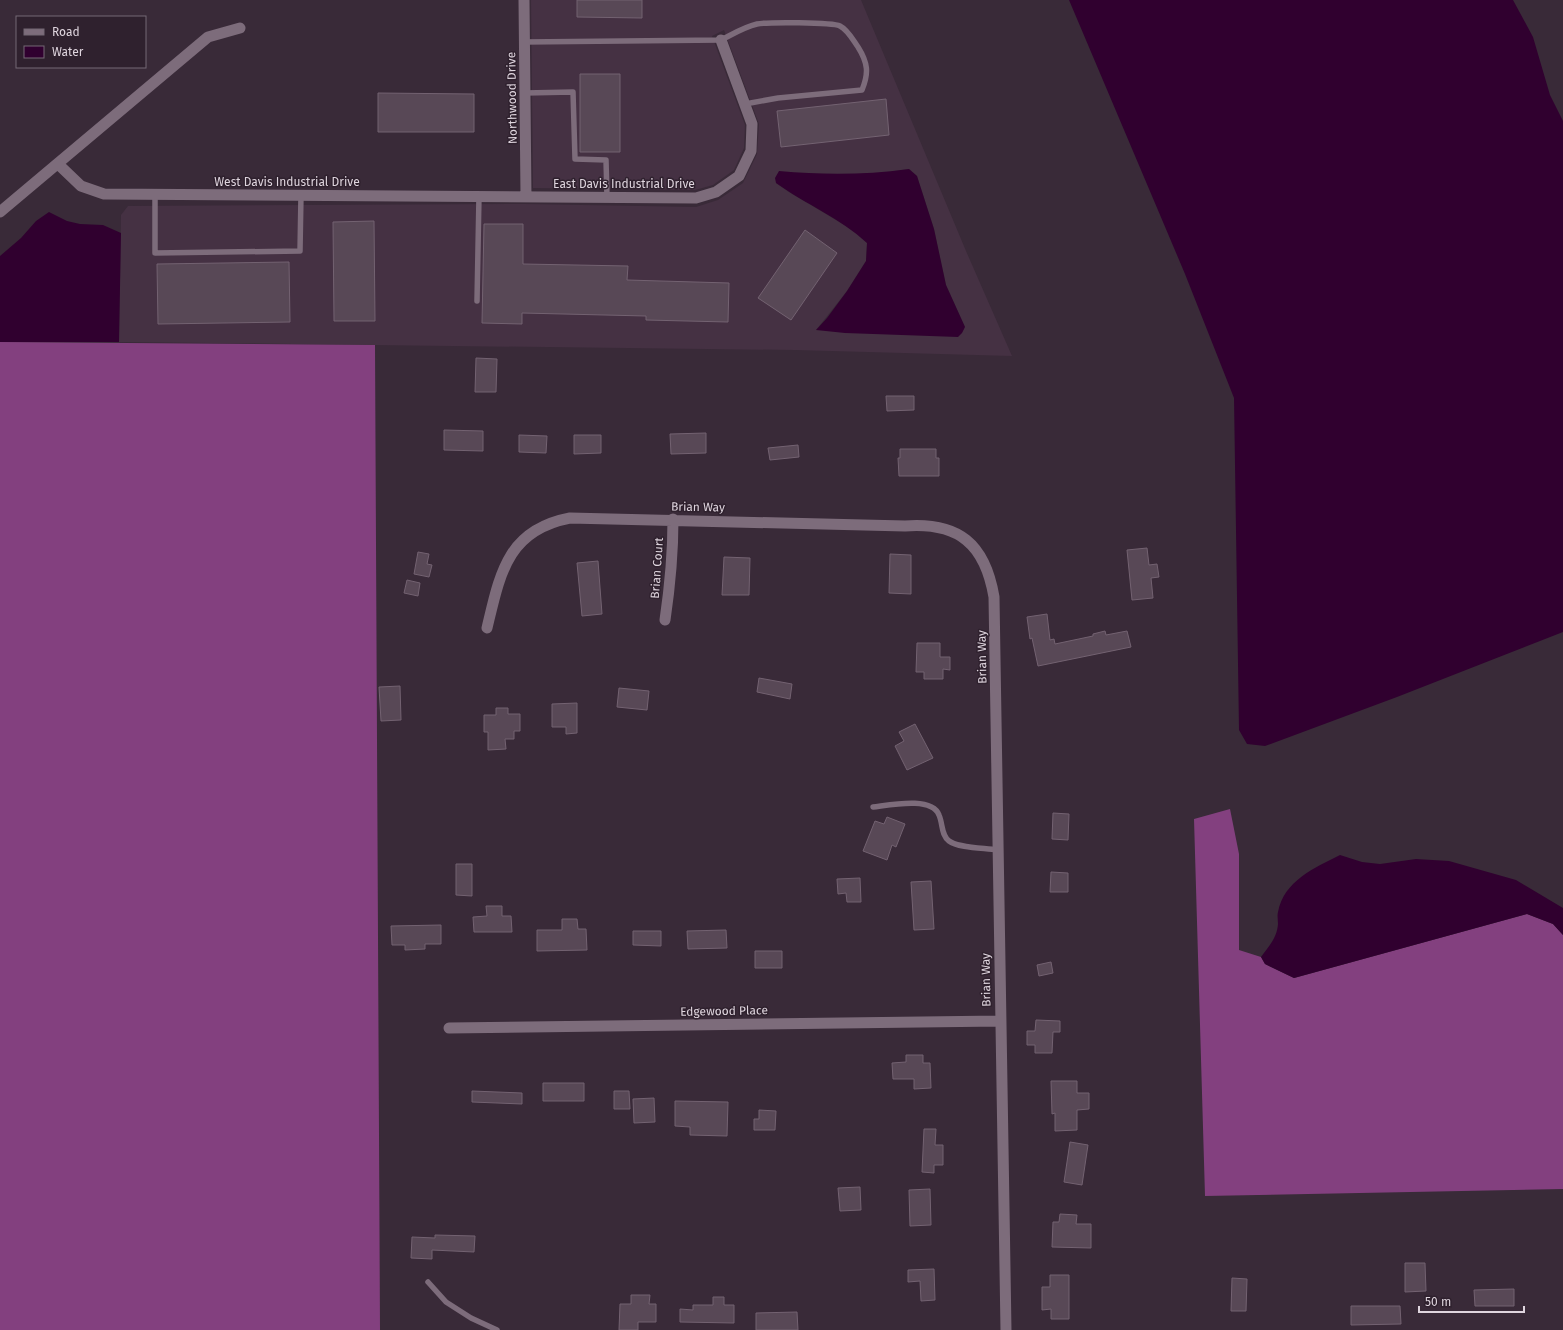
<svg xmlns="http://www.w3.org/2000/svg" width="1563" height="1330" font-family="'Fira Sans',sans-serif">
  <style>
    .built { fill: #453143; fill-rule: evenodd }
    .forest { fill: #83407f }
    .water { fill: #30002f }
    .building { fill: #584856; stroke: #736271 }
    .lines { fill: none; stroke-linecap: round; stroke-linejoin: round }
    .service { stroke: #7d6c7b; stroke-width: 5.5 }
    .minor { stroke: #7d6c7b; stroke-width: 11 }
    .labels { text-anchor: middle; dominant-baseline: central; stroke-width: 3; stroke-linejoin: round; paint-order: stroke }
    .street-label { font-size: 12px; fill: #dfd5de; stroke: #2f212e }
  </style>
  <rect width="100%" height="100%" fill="#392a38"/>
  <path class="built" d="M531 0H861L966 251 1012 356 795 350 119 342 121 215 128 206 526 204 696 207 718 200 743 183 757 154 759 124 724 30 712 36 745 125 744 148 734 170 713 185 695 190 533 188ZM909 169 917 176 934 229 946 285 965 327 816 330 847 291 866 261 867 243 853 230 789 192 776 183 809 174H875Z"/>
  <path class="forest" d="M0 342 375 345 380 1330H0Z
    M1230 809 1239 854V950L1261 957 1265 964 1294 978 1527 914 1553 924 1563 935V1189L1205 1196 1194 819Z"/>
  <path class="water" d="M1069 0H1513L1533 37 1550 95 1563 121V632L1397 697 1265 746 1247 744 1239 730 1234 398 1185 274Z
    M909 169 917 176 934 229 946 285 965 327 962 333 958 337 845 333 816 330 827 318 847 291 866 261 867 243C840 218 805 204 776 183L775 178 779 171C824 175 864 175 909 169Z
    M49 212 67 221 80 224 103 225 121 233 119 342H0V256L21 238 36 221Z
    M1340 855 1362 862 1380 864 1416 859 1449 861 1516 880 1563 908V935L1553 924 1527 914 1294 978 1265 964 1261 957C1269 946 1277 938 1278 924 1278 920 1277 916 1278 912 1284 881 1314 868 1340 855Z"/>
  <path class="building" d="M577 0H642V18L577 17Z
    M580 74H620V152H580Z
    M378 93 474 94V132H378Z
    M886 99 889 135 781 147 777 111Z
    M374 221 375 321H334L333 222Z
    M484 224H523V264L628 266 627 280 729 283 728 322 646 320V316L522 313V324L482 323Z
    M805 230 837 253 791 320 758 298Z
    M289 262 290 322 158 324 157 264Z
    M476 358 497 359 496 392H475Z
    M886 396H914V410L887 411Z
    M444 430 483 431V451L444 450Z
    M706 433V453L671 454 670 434Z
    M519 435 547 436 546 453 519 452Z
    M574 435H601V453L574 454Z
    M798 445 799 457 770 460 768 448Z
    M900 449H936V458H939V476H899L898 458H900Z
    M1147 548 1149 565 1157 564 1159 577 1151 578 1153 598 1132 600 1127 550Z
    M418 552 429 554 427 564 432 565 429 577 414 574Z
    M890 554 911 555V594L889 593Z
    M724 557 750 558 749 595H722Z
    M598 561 602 614 582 616 577 563Z
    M407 580 420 583 418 596 404 593Z
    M1047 614 1050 640 1054 639 1055 644 1093 636V634L1105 631 1106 635 1127 631 1131 647 1038 666 1032 638 1030 639 1027 617Z
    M917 643H940V657H950V670L943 669V679H924V672H916Z
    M759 678 792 684 790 699 757 692Z
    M400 686 401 720 381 721 379 687Z
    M619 688 649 691 647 710 617 707Z
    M577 703V733L566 734V727H552V704Z
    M496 708H508V714H520V731H514V739H505L506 749 488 750V732H484V715H496Z
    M915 724 933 758 907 770 895 746 904 741 899 732Z
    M1053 813 1069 814 1068 840 1052 839Z
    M887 817 905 824 896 847 892 845 887 860 863 851 875 821 884 824Z
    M456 864H472V896L456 895Z
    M1051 872 1068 873V892H1050Z
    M860 878 861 902H847L846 893 838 894 837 879Z
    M931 881 934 929 914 930 911 882Z
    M486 906H502V916H511L512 932H474L473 917 487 916Z
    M562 919H577L578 929H586L587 950 537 951V930H562Z
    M441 925V944H425V949L405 950V945H392L391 926Z
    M726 930 727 948 688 949 687 931Z
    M633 931H661V946L633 945Z
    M755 951H782V968H755Z
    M1051 962 1053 973 1039 976 1037 965Z
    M1036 1020 1060 1021V1032H1053L1052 1053H1035V1045H1027V1031H1035Z
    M906 1055H923V1063H930L931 1088 914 1089V1079H893L892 1063 906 1062Z
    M1051 1081H1077V1093H1089V1109L1077 1110V1130L1055 1131V1113L1052 1114Z
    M543 1083H584V1101H543Z
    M472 1091 522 1093V1104L472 1102Z
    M614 1091H629L630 1109H614Z
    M654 1098 655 1122 634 1123 633 1099Z
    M675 1101 728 1102 727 1136 690 1135V1127L675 1126Z
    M759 1110 776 1111 775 1130H754V1119H759Z
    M924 1129H936L935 1145H943V1165H934V1173L922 1172Z
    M1070 1142 1088 1145 1082 1185 1064 1182Z
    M860 1187 861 1210 840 1211 838 1188Z
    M930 1189 931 1225 910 1226 909 1190Z
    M1060 1214 1077 1215 1076 1224H1091V1248L1052 1247 1053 1222H1059Z
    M435 1235 475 1236 474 1252 432 1250V1259L411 1258 412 1237 435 1238Z
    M1405 1263H1425L1426 1291 1405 1292Z
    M934 1269 935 1300 921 1301 920 1281 908 1282V1270Z
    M1050 1275H1069V1319H1051V1309L1042 1310V1287H1050Z
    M1232 1278 1247 1279 1246 1311H1231Z
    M1514 1289V1306H1475L1474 1290Z
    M631 1295H650L649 1304H656V1322H638V1330H619L620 1304H631Z
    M713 1297H724V1305H734V1323L680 1322V1309L693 1310V1305H713Z
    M1351 1306H1400L1401 1324 1351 1325Z
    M797 1312 798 1330H756V1313Z"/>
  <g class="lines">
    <path class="service" d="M524 42 721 40C733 34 744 27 757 24 767 22 832 22 840 26 848 30 853 40 858 47 868 63 869 73 862 90L778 98 745 104
      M525 93 573 92 575 159 606 160 607 197
      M155 194V253L300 251 301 195
      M477 301 479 196
      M873 807C890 805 932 796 939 815 943 824 941 835 949 841 958 848 985 848 997 850
      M428 1282 446 1302 471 1318 497 1330"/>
    <path class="minor" d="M524 0 526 196
      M58 164 81 186 104 194 696 198 716 192 739 176 751 151 752 124 721 40
      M0 212 208 37 240 28
      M665 620C670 586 673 553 673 519
      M487 628C500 574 507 530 570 518L905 526C959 522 985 544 994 597L1006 1330
      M449 1028 1000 1021"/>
  </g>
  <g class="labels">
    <g class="street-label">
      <text transform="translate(512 98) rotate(-91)">Northwood Drive</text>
      <text x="287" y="182">West Davis Industrial Drive</text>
      <text x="624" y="184">East Davis Industrial Drive</text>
      <text transform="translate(698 507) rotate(1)">Brian Way</text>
      <text transform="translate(657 568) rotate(-86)">Brian Court</text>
      <text transform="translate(982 657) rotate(-91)">Brian Way</text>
      <text transform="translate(986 980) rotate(-91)">Brian Way</text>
      <text transform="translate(724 1011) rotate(-1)">Edgewood Place</text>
    </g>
  </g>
  <rect x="16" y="16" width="130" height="52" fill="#2f212e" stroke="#756974"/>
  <rect x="24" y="29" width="20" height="6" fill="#7d6c7b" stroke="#756974"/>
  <text x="52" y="36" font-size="12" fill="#dfd5de">Road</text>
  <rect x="24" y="46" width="20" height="12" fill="#30002f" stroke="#756974"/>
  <text x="52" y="56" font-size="12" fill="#dfd5de">Water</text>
  <path d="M1419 1306v6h105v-6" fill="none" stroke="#dfd5de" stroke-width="2"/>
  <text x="1425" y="1306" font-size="12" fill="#dfd5de" stroke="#2f212e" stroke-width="3" paint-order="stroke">50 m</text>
</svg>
